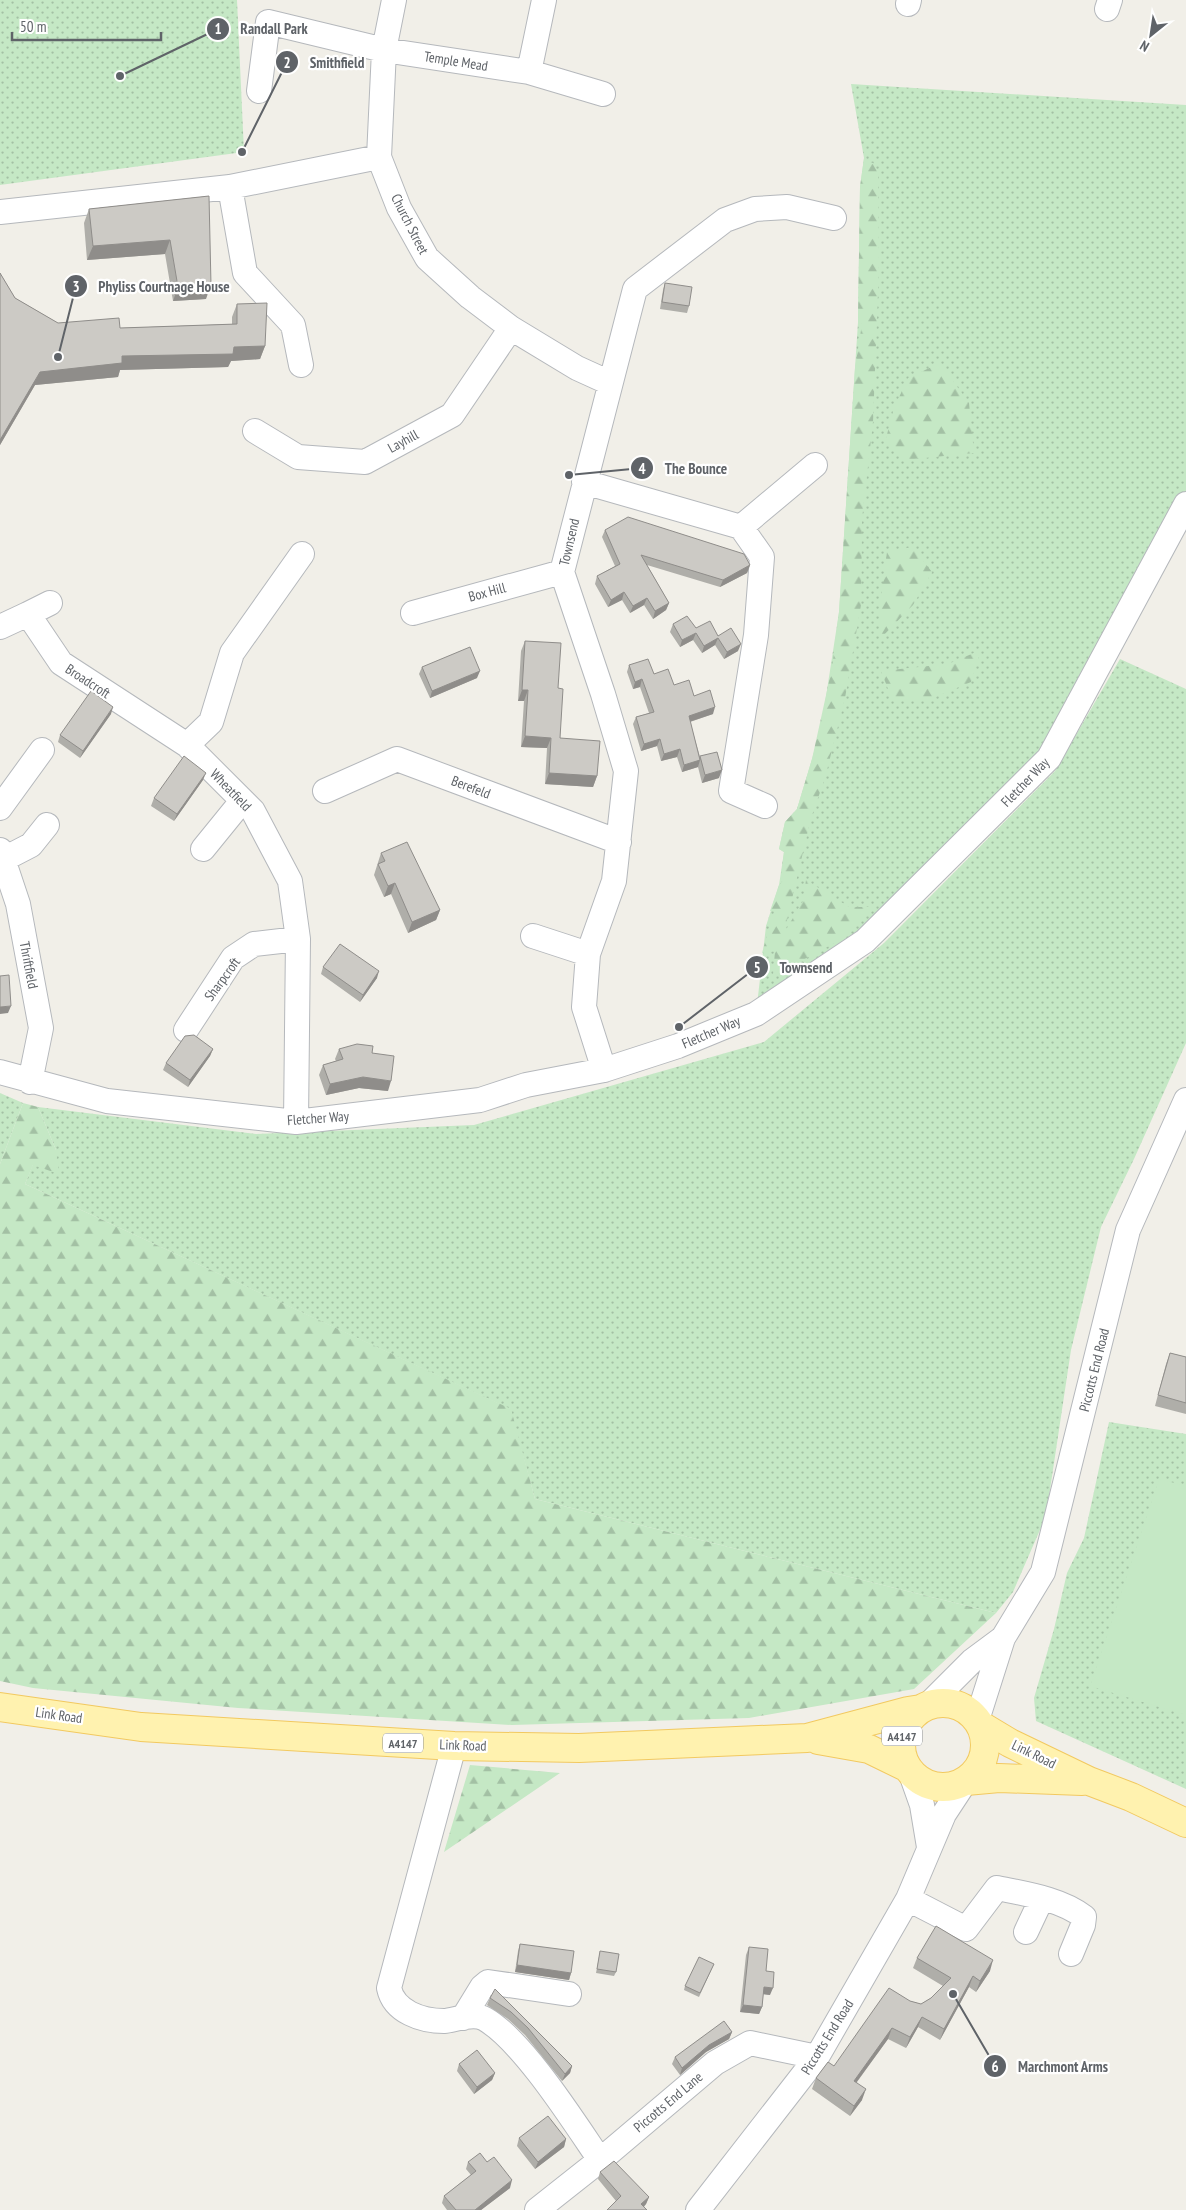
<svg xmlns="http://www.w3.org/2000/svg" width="1186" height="2210" font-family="'PT Sans Narrow',sans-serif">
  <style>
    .green { fill: url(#green-dots) }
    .forest { fill: url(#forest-firs) }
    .pitch { fill: #c5e8c5 }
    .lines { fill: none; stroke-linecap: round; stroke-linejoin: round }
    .minor-casing { stroke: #b5b8bc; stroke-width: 26 }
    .major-casing { stroke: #f2c960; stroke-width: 30 }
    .minor { stroke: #fff; stroke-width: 24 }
    .major { stroke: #fff2af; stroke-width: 28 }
    .wall { fill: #afaea9 }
    .shaded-wall { fill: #8f8d8a }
    .building { fill: #cccac5; stroke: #8f8d8a }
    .labels { text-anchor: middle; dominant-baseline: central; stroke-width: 4.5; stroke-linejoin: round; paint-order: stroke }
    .shield { fill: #fff; stroke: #8f9295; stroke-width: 1 }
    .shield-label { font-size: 12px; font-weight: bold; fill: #5f6368 }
    .street-label { font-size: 14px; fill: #5f6368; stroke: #fff }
    .leader { fill: none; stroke: #5f6368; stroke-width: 2 }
    .callout-dot { fill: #5f6368; stroke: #fff; stroke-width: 2 }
    .mark-label { font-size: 15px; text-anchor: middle; font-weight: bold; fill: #fff }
    .callout-label { font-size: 15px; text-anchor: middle; font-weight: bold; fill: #5f6368; stroke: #fff; stroke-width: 4.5; stroke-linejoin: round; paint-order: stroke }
  </style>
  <defs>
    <pattern id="green-dots" width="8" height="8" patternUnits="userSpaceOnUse" patternTransform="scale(1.25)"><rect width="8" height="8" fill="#c5e8c5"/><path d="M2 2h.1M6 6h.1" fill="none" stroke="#a3c0a4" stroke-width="1.8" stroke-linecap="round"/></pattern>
    <pattern id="forest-firs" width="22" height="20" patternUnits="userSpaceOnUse" patternTransform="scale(1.25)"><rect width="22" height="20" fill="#c5e8c5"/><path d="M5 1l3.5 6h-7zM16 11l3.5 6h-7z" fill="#a3c0a4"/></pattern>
  </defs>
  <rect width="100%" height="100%" fill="#f1efe8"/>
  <path class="green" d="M0 0H237L244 152 0 185Z
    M851 84 1186 105V504L1049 758 865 941 756 1014 766 926 779 885 784 852 779 849 785 822 797 809 821 729 839 612 858 322 860 187 864 158Z
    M1120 659 1186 689V1043L1134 1159 1101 1227 1071 1350 1046 1516 1013 1592 996 1613 535 1499 510 1409 25 1184 33 1164 56 1150 38 1107 256 1134 474 1125 764 1042 884 943 1055 771Z
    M0 1093 23 1103 0 1164Z
    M1109 1422 1186 1434V1789L1036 1721 1034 1698 1054 1629 1067 1573 1084 1538Z"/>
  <path class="forest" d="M864 158V161L873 163 878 173 879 264 873 422 862 519 861 605 845 698 825 778 811 818 784 933 803 901 806 880 849 907H876L840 940 773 976 775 951 762 953 770 925 766 926 776 911H770L779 885 784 879 781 876 784 852 779 849 785 822 797 809 812 759 832 668 839 612 855 368 862 324 858 322 860 187Z
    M940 363 969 403 974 453 904 460 885 442 894 408 908 378Z
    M912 547 932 572 913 605 880 639V606L887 552Z
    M981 650 971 682 928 700 892 699 881 671 948 664Z
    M23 1103 38 1107 56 1150 59 1174 33 1165 25 1184 511 1409 535 1499 996 1613 914 1689 749 1718 512 1725 238 1708 33 1688 0 1681V1164Z
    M470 1765 560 1773 444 1852Z"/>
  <path class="pitch" d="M1159 1479 1186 1486V1715L1090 1686Z"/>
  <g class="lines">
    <defs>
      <path id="minor" d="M394 0 384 50 379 157 399 208 427 258 470 297 511 328 577 368 610 383
        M908 4 909 0
        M1107 9 1110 0
        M529 72 544 0
        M259 91 268 22 384 50 529 72 603 94
        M230 187 245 273 293 325 301 365
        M0 212 230 187 379 157
        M255 431 298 457 365 462 452 415 511 328
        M584 482 741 527 762 557 756 635 731 791 765 806
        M741 527 815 465
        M50 603 28 614 61 663 187 745
        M413 613 562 572
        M0 627 28 614
        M325 791 397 759 619 842
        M0 808 42 750
        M203 849 242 801
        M0 850 18 904 41 1028 30 1082
        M4 859 31 845 47 825
        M533 936 588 954
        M186 1030 233 958 254 944 298 939
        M604 1070 584 1007 588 954 614 881 626 771 603 694 562 572 635 289 725 220 755 209 787 207 834 218
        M0 1072 107 1101 296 1122 480 1100 526 1085 604 1070 678 1046 756 1014 865 941 1049 758 1186 504
        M296 1122 298 939 290 881 253 811 187 745 211 722 232 653 302 554
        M926 1707 972 1661 1003 1638
        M977 1720 1003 1638 1043 1572 1128 1230 1186 1100
        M454 1746 389 1988C394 2012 422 2021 444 2021 456 2020 473 2012 485 2019 523 2041 574 2122 600 2160
        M910 1771 922 1805 929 1847
        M908 1899 966 1929 997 1888C1026 1894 1061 1899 1084 1917L1083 1925 1071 1954
        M1026 1932 1042 1898
        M463 2018 482 1987 488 1982 569 1994
        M537 2210 604 2157 715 2063 750 2043 817 2057
        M698 2210 817 2057 908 1899 944 1814 965 1782"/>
      <path id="major" d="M901 1745a42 42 0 1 1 84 0a42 42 0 1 1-84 0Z
        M0 1707 141 1727 454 1746 579 1748 807 1738 908 1711 921 1709
        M980 1725 1010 1743 1089 1781 1131 1797 1186 1823
        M818 1740 869 1749 908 1768
        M966 1781 999 1778 1082 1781"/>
    </defs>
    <use href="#minor" class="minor-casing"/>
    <use href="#major" class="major-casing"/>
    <use href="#minor" class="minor"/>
    <use href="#major" class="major"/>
  </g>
  <path class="wall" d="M209 196 206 299 173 301 165 254 87 260 84 223 89 209Z
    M0 273 15 298 58 323 120 328 232 324V317L237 304 265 346 260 359 231 361 228 367 120 370 118 377 35 385 0 445Z
    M665 283 689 306 687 313 660 309 663 290Z
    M605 530 750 565 747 573 720 587 647 565 669 603 666 610 653 619 644 605 630 613 622 600 608 607 595 584 597 576 615 566 602 537Z
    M673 624 696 628 718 636 738 651 724 659 715 645 702 653 693 640 680 647 670 632Z
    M525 641 558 688 560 738 597 776 593 787 545 784 547 748 521 747 524 701H518L521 651Z
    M629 665 654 674 694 696 713 714 690 722 700 757 719 778 702 783 698 767 682 772 677 757 661 761 657 746 641 751 633 724 636 717 649 713 640 687 633 689 627 672Z
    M422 667 477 678 430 698 419 674Z
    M111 714 80 758 58 742 60 735Z
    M203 780 174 821 151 806 154 798Z
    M381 853 440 910 436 920 408 933 391 894 384 897 374 875Z
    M323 967 377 978 360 1002 321 974Z
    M213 1049 210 1056 188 1087 163 1070 166 1063Z
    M339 1049 372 1053 388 1091 359 1088 326 1095 319 1075 323 1065 336 1061 335 1059Z
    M1170 1353 1186 1357V1414L1155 1406 1166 1364Z
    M520 1944 571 1973 569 1980 515 1972 518 1951Z
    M749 1947 766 1971 770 1995 763 1994 762 2007 759 2014 740 2012 746 1955Z
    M600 1951 616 1972 614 1976 596 1973Z
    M917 1958 990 1971 976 1992 969 1987 940 2040 918 2027 906 2048 888 2039 857 2082 862 2100 850 2116 812 2089 816 2078 834 2066 910 2001 921 2004 931 1998 943 1986 913 1968Z
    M714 1964 699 1997 684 1990 685 1986Z
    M496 1990 572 2066 570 2073 562 2081 525 2035 508 2019 487 2005 490 1998Z
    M732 2032 729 2039 706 2052 680 2075 672 2064 675 2057Z
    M459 2064 495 2073 492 2080 474 2094 457 2071Z
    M519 2138 566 2139 564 2147 535 2169 517 2146Z
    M468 2162H487L510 2188 481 2210H447L442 2203 444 2196 471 2175 466 2169Z
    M600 2172 649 2197 646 2204 644 2207 616 2201 598 2179Z"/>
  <path class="shaded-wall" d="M170 240 165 254 87 260 93 246Z
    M211 285 206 299 173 301 178 287Z
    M265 346 260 359 231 361 228 367 120 370 118 377 35 385 0 445V440L40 372 122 356 234 347Z
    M750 565 747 573 720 587 723 580Z
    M624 592 622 600 608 607 611 600Z
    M647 598 644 605 630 613 633 606Z
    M669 603 666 610 653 619 655 611Z
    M696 633 693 640 680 647 682 640Z
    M718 638 715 645 702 653 704 646Z
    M741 644 738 651 724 659 727 652Z
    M480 671 477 678 430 698 432 691Z
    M642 679 640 687 633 689 635 682Z
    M522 690H528L524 701H518Z
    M113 707 111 714 80 758 83 751Z
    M715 707 713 714 686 723 689 716Z
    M525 736 551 738 547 748 521 747Z
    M660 739 657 746 641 751 644 744Z
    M680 749 677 757 661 761 664 754Z
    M700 760 698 767 682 772 684 765Z
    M722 770 719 778 702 783 705 775Z
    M206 773 203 780 174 821 177 814Z
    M549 773 597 776 593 787 545 784Z
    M395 883 391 894 384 897 388 886Z
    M440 910 436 920 408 933 412 922Z
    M379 971 377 978 360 1002 363 995Z
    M11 1006 8 1013 0 1014V1007Z
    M213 1049 210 1056 188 1087 190 1080Z
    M363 1077 391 1081 388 1091 359 1088 326 1095 330 1084Z
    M993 1960 990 1971 976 1992 980 1981Z
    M517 1965 571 1973 569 1980 515 1972Z
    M973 1976 969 1987 940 2040 944 2029Z
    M764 1987 773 1988 770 1995 762 1994Z
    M743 2005 762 2007 759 2014 740 2012Z
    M922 2017 918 2027 906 2048 910 2037Z
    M892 2028 888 2039 850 2091 854 2081Z
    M732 2032 729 2039 706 2052 680 2075 682 2068 709 2045Z
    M572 2066 570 2073 562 2081 565 2074Z
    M495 2073 492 2080 474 2094 477 2087Z
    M866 2089 862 2100 850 2116 854 2106Z
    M566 2139 564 2147 535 2169 538 2162Z
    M512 2180 510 2188 481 2210H475Z
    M649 2197 646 2204 640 2210 641 2204Z"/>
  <path class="building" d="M209 196 211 285 178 287 170 240 93 246 89 209Z
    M0 273 15 298 58 323 119 318 120 328 237 324V304L267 303 265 346 234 347 233 354 122 356V363L40 372 0 440Z
    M665 283 692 287 689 306 662 302Z
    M628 517 744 554 750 565 723 580 641 555 669 603 655 611 647 598 633 606 624 592 611 600 597 576 620 564 605 530Z
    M687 616 696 628 710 621 718 636 731 628 741 644 727 652 718 638 704 646 696 633 682 640 673 624Z
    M525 641 561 643 558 688 563 689 560 738 600 741 597 776 549 773 551 738 525 736 528 690H522Z
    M470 647 480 671 432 691 422 667Z
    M648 659 654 674 668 669 674 685 689 680 694 696 710 690 715 707 689 716 700 760 684 765 680 749 664 754 660 739 644 744 636 717 654 712 642 679 635 682 629 665Z
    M91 691 113 707 83 751 60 735Z
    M717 752 722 770 705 775 700 756Z
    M184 756 206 773 177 814 154 798Z
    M407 842 440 910 412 922 395 883 388 886 378 864 385 861 381 853Z
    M340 944 379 971 363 995 323 967Z
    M9 975 11 1006 0 1007V976Z
    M194 1035 213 1049 190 1080 166 1063 185 1036Z
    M357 1044 373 1046 372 1053 394 1056 391 1081 363 1077 330 1084 323 1065 343 1059 339 1049Z
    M1170 1353 1186 1357V1403L1158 1395Z
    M936 1926 993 1960 980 1981 973 1976 944 2029 922 2017 910 2037 892 2028 854 2081 866 2089 854 2106 816 2078 828 2062 834 2066 889 1988 910 2001 921 2004 931 1998 951 1978 917 1958Z
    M520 1944 574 1951 571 1973 517 1965Z
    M749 1947 768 1949 766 1971 774 1972 773 1988 764 1987 762 2007 743 2005Z
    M600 1951 619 1954 616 1972 597 1969Z
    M699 1957 714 1964 700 1993 685 1986Z
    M495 1989 572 2066 565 2074 528 2028 511 2012 490 1998Z
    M724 2021 732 2032 709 2045 682 2068 675 2057Z
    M477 2050 495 2073 477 2087 459 2064Z
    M548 2116 566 2139 538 2162 519 2138Z
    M480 2153 487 2162 494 2157 512 2180 475 2210H456L444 2196 476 2171 468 2162Z
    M614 2161 649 2197 641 2204 647 2210H607L621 2196 600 2172Z"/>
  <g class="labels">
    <g class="shield">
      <rect x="882" y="1726.5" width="40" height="19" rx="4"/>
      <rect x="383" y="1733.5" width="40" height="19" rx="4"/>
    </g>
    <g class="shield-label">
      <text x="902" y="1736">A4147</text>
      <text x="403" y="1743">A4147</text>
    </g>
    <g class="street-label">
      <text transform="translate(456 61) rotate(9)">Temple Mead</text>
      <text transform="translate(410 224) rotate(63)">Church Street</text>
      <text transform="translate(403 441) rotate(-29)">Layhill</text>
      <text transform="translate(569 542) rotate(-77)">Townsend</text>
      <text transform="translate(487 592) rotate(-15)">Box Hill</text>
      <text transform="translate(88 681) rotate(33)">Broadcroft</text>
      <text transform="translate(1025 782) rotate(-46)">Fletcher Way</text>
      <text transform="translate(471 787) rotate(21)">Berefeld</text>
      <text transform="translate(231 790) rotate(46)">Wheatfield</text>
      <text transform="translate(29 965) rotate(79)">Thriftfield</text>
      <text transform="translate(222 979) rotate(-54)">Sharpcroft</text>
      <text transform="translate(711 1032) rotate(-23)">Fletcher Way</text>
      <text transform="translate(318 1118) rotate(-4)">Fletcher Way</text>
      <text transform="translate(1094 1370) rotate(-76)">Piccotts End Road</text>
      <text transform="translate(59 1715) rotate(8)">Link Road</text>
      <text transform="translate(463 1745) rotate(2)">Link Road</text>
      <text transform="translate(1034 1754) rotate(26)">Link Road</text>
      <text transform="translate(827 2037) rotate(-58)">Piccotts End Road</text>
      <text transform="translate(668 2102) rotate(-40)">Piccotts End Lane</text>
    </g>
  </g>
  <path class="leader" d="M120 76L218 29M242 152L287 62M58 357L76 286M569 475L642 468M679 1027L757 967M953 1994L995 2066"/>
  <g class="callout-dot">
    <circle cx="120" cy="76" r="5"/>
    <circle cx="242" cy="152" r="5"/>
    <circle cx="58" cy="357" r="5"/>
    <circle cx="569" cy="475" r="5"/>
    <circle cx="679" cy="1027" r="5"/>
    <circle cx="953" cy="1994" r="5"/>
    <circle cx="218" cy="29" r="12"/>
    <circle cx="287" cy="62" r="12"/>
    <circle cx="76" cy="286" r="12"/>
    <circle cx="642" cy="468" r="12"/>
    <circle cx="757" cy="967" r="12"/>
    <circle cx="995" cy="2066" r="12"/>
  </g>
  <g class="mark-label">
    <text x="218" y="34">1</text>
    <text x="287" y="68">2</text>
    <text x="76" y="292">3</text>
    <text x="642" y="474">4</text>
    <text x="757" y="973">5</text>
    <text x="995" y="2072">6</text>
  </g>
  <g class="callout-label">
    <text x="274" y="34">Randall Park</text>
    <text x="337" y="68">Smithfield</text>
    <text x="164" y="292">Phyliss Courtnage House</text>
    <text x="696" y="474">The Bounce</text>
    <text x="806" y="973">Townsend</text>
    <text x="1063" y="2072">Marchmont Arms</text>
  </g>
  <g transform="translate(1151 35) rotate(210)" stroke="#ffffff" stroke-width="4" paint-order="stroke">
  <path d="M0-4L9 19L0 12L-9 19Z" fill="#5f6368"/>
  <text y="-8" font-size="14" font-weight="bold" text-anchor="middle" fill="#5f6368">N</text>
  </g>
  <path d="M12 32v8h149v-8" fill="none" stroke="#5f6368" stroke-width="2.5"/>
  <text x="20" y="32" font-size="15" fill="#5f6368" stroke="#ffffff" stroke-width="4" paint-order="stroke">50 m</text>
</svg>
